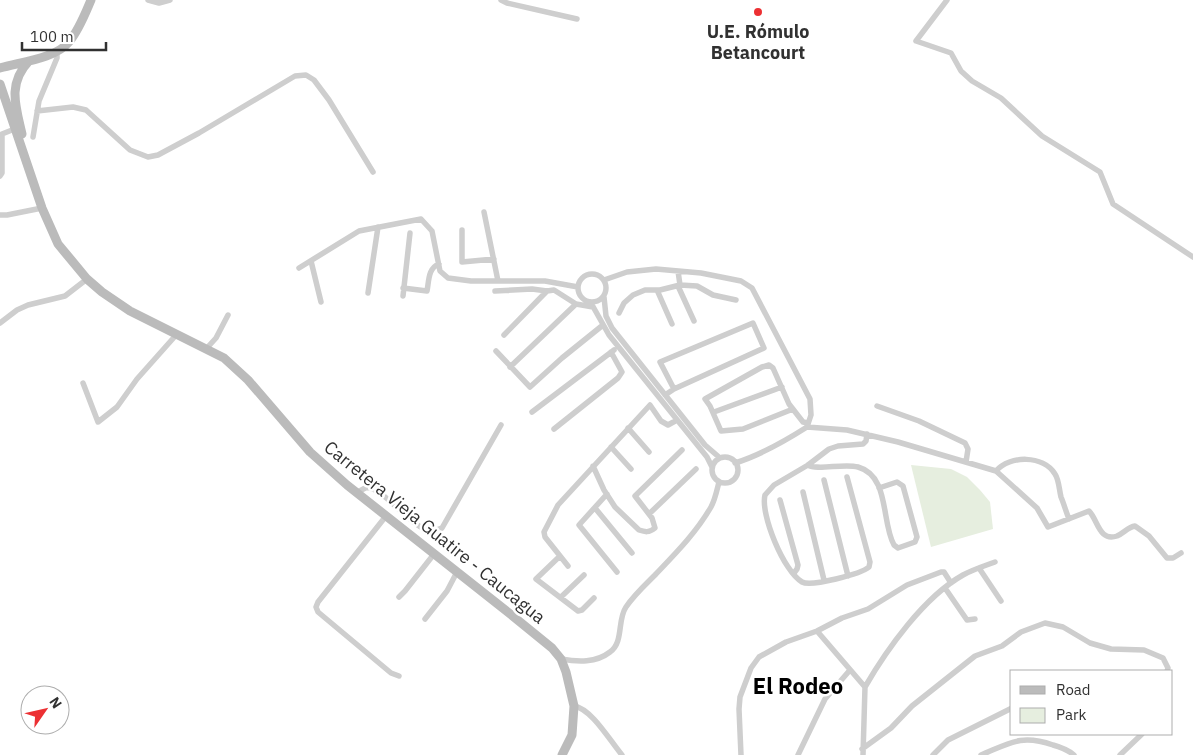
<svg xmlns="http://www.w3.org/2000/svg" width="1193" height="755" font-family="'IBM Plex Sans',sans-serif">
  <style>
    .green { fill: #e6eedf }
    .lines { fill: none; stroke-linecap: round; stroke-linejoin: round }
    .minor { stroke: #cecece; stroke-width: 5.5 }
    .secondary { stroke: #bbb; stroke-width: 9 }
    .poi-dot { fill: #ec3033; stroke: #fff; stroke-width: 2 }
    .labels { text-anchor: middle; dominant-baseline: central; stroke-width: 5; stroke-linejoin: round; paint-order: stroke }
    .poi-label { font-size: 18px; font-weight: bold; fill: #313131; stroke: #fff }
    .street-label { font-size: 18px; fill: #313131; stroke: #fff }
    .district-label { font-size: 22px; font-weight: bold; fill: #000; stroke: #fff }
  </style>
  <rect width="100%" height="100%" fill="#fff"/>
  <path class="green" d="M911 465 951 469 967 477 980 490 990 502 993 529 931 547Z"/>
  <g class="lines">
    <path class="minor" d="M148 0 159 3 170 0
      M501 0 507 3 577 19
      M947 0 916 41 951 53 961 71 972 81 1001 98 1042 136 1100 172 1113 204 1193 257
      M37 111 73 107 86 110 130 150 148 157 158 155 199 133 295 76 306 75 314 80 329 100 373 172
      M33 137 39 101 57 58V51
      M0 176 2 173V134L12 130
      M484 212 498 281
      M0 215H7L42 208
      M462 230V262L494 259
      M311 261 321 302
      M299 268 359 231 421 219 432 231 440 271 448 278 471 281H545L578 287
      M678 271 680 285
      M578 288a14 14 0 1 1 28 0a14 14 0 1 1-28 0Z
      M604 280 627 272 656 269 701 273 741 281 752 288 810 399 811 415 807 427C785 441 761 455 735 463
      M678 286 694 321
      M403 288 427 291C429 281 428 268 439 264
      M657 290 672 324
      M495 291 532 289 547 291 554 290 576 304 593 307
      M368 293 378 227
      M403 296 410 233
      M604 297 606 316 612 328 705 445 720 458
      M591 303 609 335 707 457 712 467
      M619 313 624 303 633 295 645 290H660L680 285 697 286 713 295 736 300
      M0 323 17 310 28 305 65 296 87 279
      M504 335 547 291
      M206 349 216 338 228 315
      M496 351 530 387 562 358 603 325
      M510 367 576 304
      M83 383 98 422 117 407 137 379 177 334
      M665 395 674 389 764 348 753 323 660 362 674 389
      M877 406 919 421 965 443 968 449 966 462
      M793 409 743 429 721 431 710 406 705 399 762 367 769 365 773 368 789 404 803 422 808 423
      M532 412 614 350
      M714 412 782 387
      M807 427 847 430 898 442 996 471 1037 508 1048 527 1089 511C1098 520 1099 542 1117 536 1124 533 1128 527 1135 526L1149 536 1167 558H1173L1181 553
      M628 428 649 452
      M554 429 618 378 622 372 611 352
      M611 447 631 469
      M712 470a13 13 0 1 1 26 0a13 13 0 1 1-26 0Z
      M808 465C817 471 843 463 858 467 890 476 881 522 894 545L898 548 915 542 917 537 903 486 897 482 879 488
      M593 466 604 490 615 507 639 530C645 532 649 533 655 528L652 518 635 496 682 450
      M996 471C1010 455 1043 455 1055 474 1059 480 1059 489 1061 497 1064 504 1066 512 1069 519
      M847 477 870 562 869 567C861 574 811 587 802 582 784 572 760 514 765 495L774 485 808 465 829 449 838 446 863 444 866 441 867 434
      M824 480 848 576
      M803 492 824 580
      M356 493 367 487C392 492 417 542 442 528L501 425
      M607 494 579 525 617 572
      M780 500 798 565 797 569 794 573
      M595 508 632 553
      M649 514 696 469
      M386 516 318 602 316 607 318 612 391 673 399 676
      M560 556 536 579 578 611 582 610 594 598
      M568 566 545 537 544 532 558 505 650 405 661 421 668 425 677 420
      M979 568 1001 601
      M945 588 967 620 975 619
      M399 597 405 591 434 554
      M561 597 584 575
      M425 619 447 591 457 572
      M817 631 865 687 863 755
      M561 659C578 662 596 663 610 652 624 642 617 620 626 607 634 595 645 585 655 575 675 554 696 533 711 507 715 500 717 490 719 482
      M865 687C887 649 924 597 963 575 972 570 984 566 995 562
      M574 706C592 709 610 741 622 755
      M862 749 891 728 912 706 975 656 1002 646 1021 632 1045 623 1063 627 1090 643 1111 649 1144 650 1163 658 1168 668 1167 671
      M741 755 739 709 740 697 751 668 759 657 786 642 817 631 842 618 868 609 907 585 941 572H944L951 583
      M798 755 825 699 850 670
      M933 755 948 740 1012 708
      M981 755C1010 743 1021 734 1053 745 1060 747 1068 750 1074 755
      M1120 755 1142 734"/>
    <path class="secondary" d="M0 68C20 62 55 59 69 42 79 30 85 14 91 0
      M0 84 42 208 58 244 87 279 102 292 130 311 224 358 248 380 310 452 347 485 509 613 552 648 561 659 566 672 574 706 572 735 562 755
      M22 134C16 107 7 84 29 61"/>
  </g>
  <circle class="poi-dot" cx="758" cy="12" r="5"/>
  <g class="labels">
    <g class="poi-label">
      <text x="758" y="31">U.E. Rómulo<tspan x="758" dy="21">Betancourt</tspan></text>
    </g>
    <g class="street-label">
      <text transform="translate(435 532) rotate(39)">Carretera Vieja Guatire - Caucagua</text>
    </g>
    <g class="district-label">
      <text x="798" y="685">El Rodeo</text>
    </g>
  </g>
  <rect x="1010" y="670" width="162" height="65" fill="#ffffff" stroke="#adadad"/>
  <rect x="1020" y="686" width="25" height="8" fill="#bbbbbb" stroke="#adadad"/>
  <text x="1056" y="695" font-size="15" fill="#313131">Road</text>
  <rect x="1020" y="708" width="25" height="15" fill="#e6eedf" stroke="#adadad"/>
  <text x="1056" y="720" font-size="15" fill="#313131">Park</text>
  <g transform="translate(45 710) rotate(56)"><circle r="24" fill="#ffffff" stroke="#adadad"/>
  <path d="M0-4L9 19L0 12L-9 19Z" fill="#ec3033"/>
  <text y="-8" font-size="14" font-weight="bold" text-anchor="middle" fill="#313131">N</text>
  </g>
  <path d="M22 42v8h84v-8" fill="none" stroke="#313131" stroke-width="2.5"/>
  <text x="30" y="42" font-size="15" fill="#313131" stroke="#ffffff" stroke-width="4" paint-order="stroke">100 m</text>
</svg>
